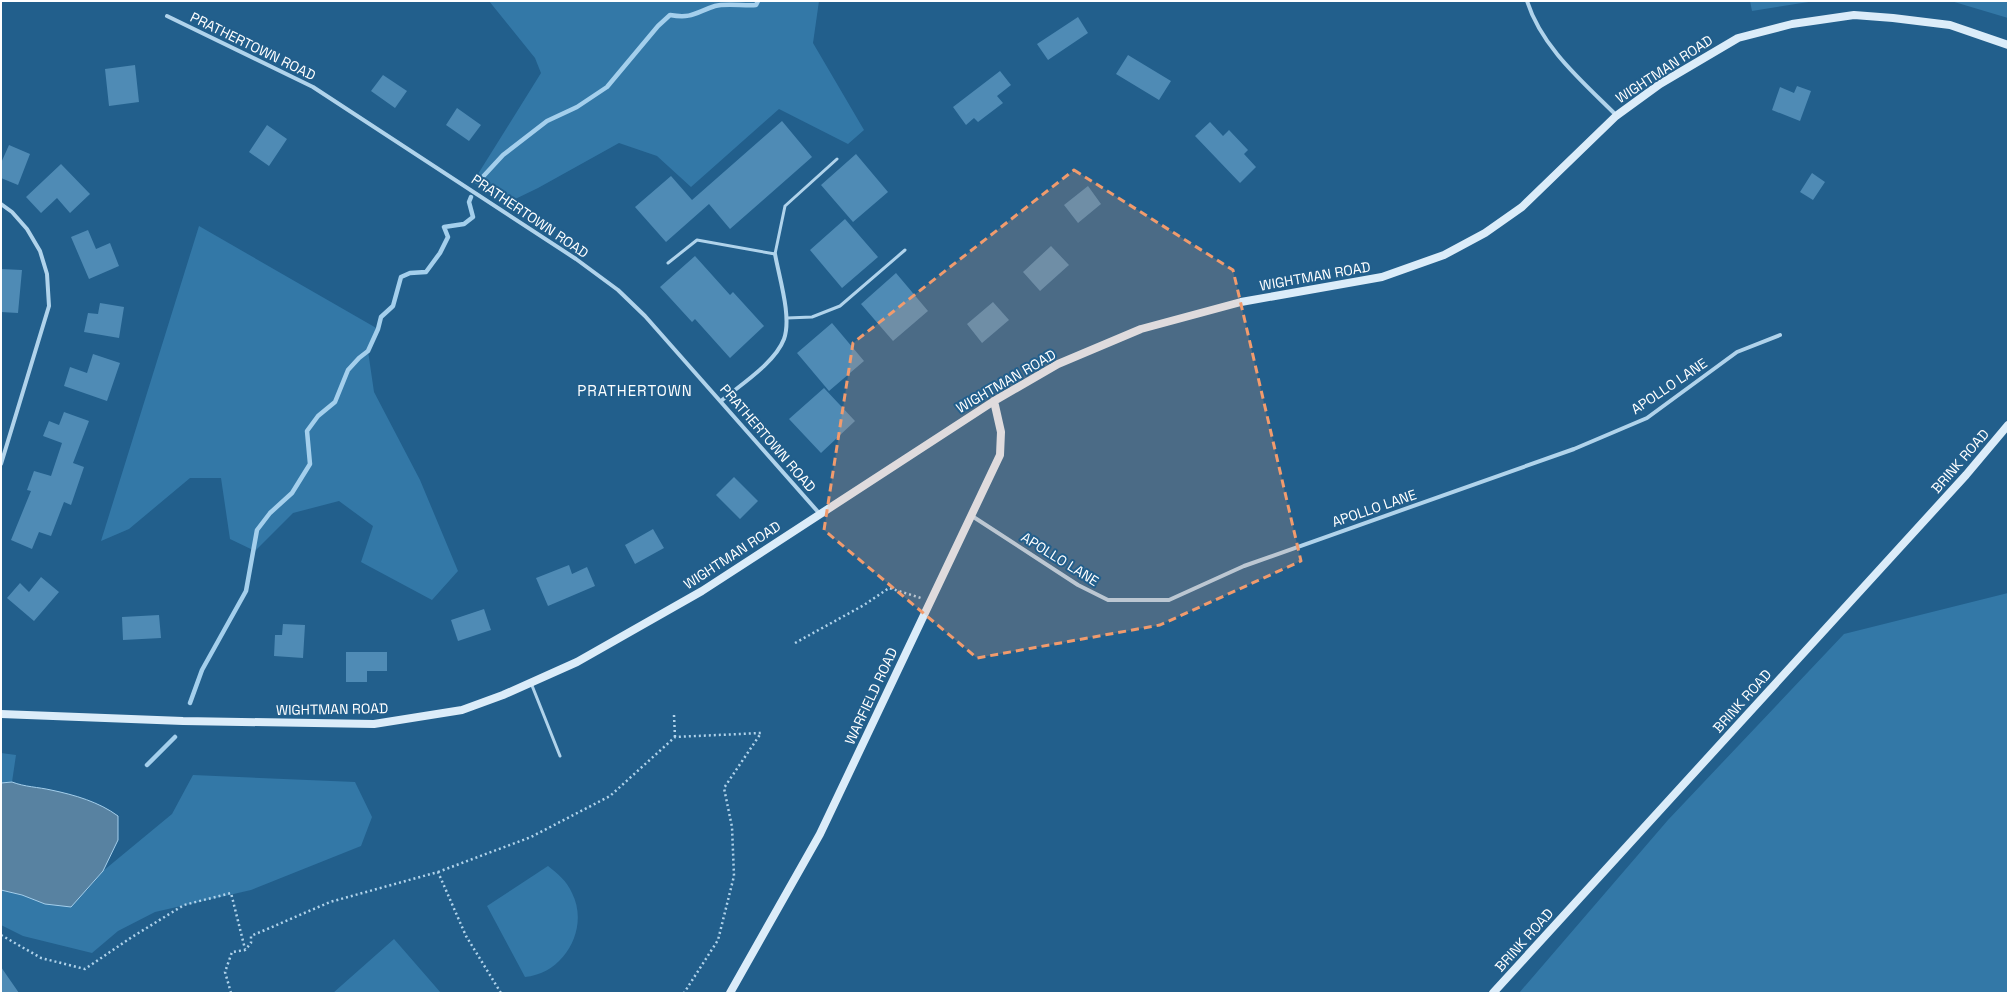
<svg xmlns="http://www.w3.org/2000/svg" width="2009" height="994" font-family="'Space Grotesk',sans-serif">
  <style>
    .green { fill: #3378a7 }
    .water { fill: #5882a1; stroke: #a4cfec }
    .lines { fill: none; stroke-linecap: round; stroke-linejoin: round }
    .stream { stroke: #a4cfec; stroke-width: 4.5 }
    .building { fill: #4f8bb5 }
    .path { stroke: #b0d3eb; stroke-width: 2.5; stroke-dasharray: 2 3; stroke-linecap: butt }
    .lane { stroke: #b0d3eb; stroke-width: 3 }
    .street { stroke: #b0d3eb; stroke-width: 4 }
    .secondary { stroke: #dbecf9; stroke-width: 8 }
    .marked { fill: #f19b6d; fill-opacity: 0.2; stroke: #f19b6d; stroke-width: 3; stroke-dasharray: 8 5; stroke-linejoin: round }
    .labels { text-anchor: middle; dominant-baseline: central; stroke-width: 4; stroke-linejoin: round; paint-order: stroke }
    .street-label { font-size: 14px; fill: #fff; stroke: #225f8c }
    .neighbourhood-label { font-size: 15px; letter-spacing: 1px; fill: #fff; stroke: #225f8c }
  </style>
  <rect width="100%" height="100%" fill="#225f8c"/>
  <path class="green" d="M489 1H819L813 43 864 130 848 144 779 109 691 187 657 156 619 143 538 188 507 203 473 182 541 73 535 58Z
    M1750 1H1815L1752 11Z
    M1951 1H2008V18Z
    M199 226 378 329 368 351 374 392 420 480 458 571 432 600 361 562 373 526 339 501 293 513 255 551 230 539 221 478H190L129 529 101 541Z
    M2008 593V993H1519L1668 820 1844 634Z
    M1 753 16 755 12 782 1 783Z
    M193 775 355 782 372 817 361 846 251 890 155 912 118 931 92 953 23 936 1 925V890L22 895 45 904 87 890 103 871 172 814Z
    M548 866C557 873 567 881 572 893 590 928 564 974 525 977L487 906Z
    M394 939 441 993H333Z"/>
  <path class="water" d="M12 782C25 787 38 787 51 790 75 795 99 802 118 816V840L103 871 71 907 45 904 22 895 1 890V783Z"/>
  <g class="lines">
    <path class="stream" d="M479 181 503 155 547 121 577 107 607 87 658 26 670 15C693 19 696 12 715 6 725 3 745 6 756 5L758 1
      M190 703 202 670 246 591 257 530 270 513 292 493 310 464 307 431 318 416 335 402 348 370 359 358 368 351 378 329 381 317 393 306 401 277 410 273 426 272 440 253 448 237 444 227 464 224 473 217 469 202 471 197
      M147 765 175 737"/>
  </g>
  <path class="building" d="M1078 17 1088 33 1048 60 1037 44Z
    M1128 55 1171 81 1159 100 1116 74Z
    M135 65 139 102 109 106 105 69Z
    M1000 71 1011 85 997 96 1003 103 978 122 974 118 966 125 953 107Z
    M383 75 407 91 395 108 371 91Z
    M1797 86 1811 91 1800 121 1772 110 1780 87 1794 93Z
    M457 108 481 125 469 141 446 125Z
    M782 121 812 157 730 229 709 204 666 242 635 207 671 176 692 200Z
    M1210 122 1223 136 1229 130 1248 150 1244 154 1256 167 1240 183 1195 136Z
    M267 125 287 139 269 166 249 152Z
    M9 145 30 154 18 185 1 178V163Z
    M856 154 888 192 853 222 821 185Z
    M61 164 90 194 70 213 57 198 41 213 26 197Z
    M1812 173 1825 182 1813 200 1800 192Z
    M1088 186 1101 204 1078 223 1064 205Z
    M845 219 878 257 842 288 810 250Z
    M88 230 96 249 110 243 119 266 89 279 71 237Z
    M1051 246 1069 265 1040 291 1023 272Z
    M695 256 730 295 733 292 764 326 730 358 695 319 692 322 660 287Z
    M1 269 22 270 18 313 1 312Z
    M896 273 928 311 893 341 861 304Z
    M993 302 1009 320 982 343 967 324Z
    M100 303 124 307 119 338 84 332 88 313 98 314Z
    M832 323 864 361 829 391 797 353Z
    M93 354 120 363 107 401 64 386 70 367 87 373Z
    M824 388 855 421 821 453 789 419Z
    M64 412 89 421 73 463 84 467 71 505 64 502 51 536 39 532 32 549 11 540 31 491 27 490 34 471 51 476 62 443 43 436 49 421 59 425Z
    M734 477 758 501 740 519 716 495Z
    M653 529 664 548 635 564 625 545Z
    M569 565 572 574 587 567 595 586 548 606 536 578Z
    M41 577 59 592 34 621 7 598 20 583 29 592Z
    M484 609 491 630 458 641 451 620Z
    M159 615 161 638 123 640 122 617Z
    M283 624 305 625 303 658 274 656 275 635H282Z
    M346 652H387V671H367V682H346Z
    M1 967 19 993H1Z"/>
  <g class="lines">
    <path class="path" d="M795 643 864 605 889 588 921 598
      M674 715 675 737
      M438 872 531 837 610 796 675 737 761 733 724 788 732 827 734 876 718 940 684 993
      M1 935 41 958 85 969 132 937 184 905 231 893 245 949
      M231 993 225 972 232 952 245 950 251 943V936L330 902 438 872 466 936 501 993"/>
    <path class="lane" d="M668 263 697 240 775 254 785 206 837 159
      M787 318 812 317 840 306 905 250
      M531 683 560 756"/>
    <path class="street" d="M1527 1C1542 48 1583 82 1616 115
      M167 16 313 87 576 259 618 290 645 316 819 513
      M1 204 12 212 27 229 40 251 47 274 49 306 1 464
      M721 401C740 385 775 363 784 339 792 317 779 277 775 254
      M972 516 1078 585 1108 600H1169L1244 566 1574 449 1647 418 1737 352 1780 335"/>
    <path class="secondary" d="M1 714 183 721 374 724 462 710 503 695 577 662 702 591 994 401 1058 364 1141 329 1241 302 1382 277 1444 255 1485 233 1522 207 1616 116 1660 84 1738 38 1792 24 1854 15 1893 18 1950 25 2008 45
      M730 993 820 834 1000 455 1001 432 994 401
      M1493 993 1966 475 2008 425"/>
  </g>
  <path class="marked" d="M1074 170 1233 270 1301 561 1160 625 977 658 824 530 853 343Z"/>
  <g class="labels">
    <g class="street-label">
      <text transform="translate(253 46) rotate(26)">PRATHERTOWN ROAD</text>
      <text transform="translate(1664 69) rotate(-33)">WIGHTMAN ROAD</text>
      <text transform="translate(530 216) rotate(34)">PRATHERTOWN ROAD</text>
      <text transform="translate(1315 276) rotate(-10)">WIGHTMAN ROAD</text>
      <text transform="translate(1006 381) rotate(-30)">WIGHTMAN ROAD</text>
      <text transform="translate(1669 386) rotate(-34)">APOLLO LANE</text>
      <text transform="translate(768 438) rotate(49)">PRATHERTOWN ROAD</text>
      <text transform="translate(1960 461) rotate(-49)">BRINK ROAD</text>
      <text transform="translate(1374 508) rotate(-19)">APOLLO LANE</text>
      <text transform="translate(732 555) rotate(-33)">WIGHTMAN ROAD</text>
      <text transform="translate(1060 559) rotate(32)">APOLLO LANE</text>
      <text transform="translate(871 696) rotate(-65)">WARFIELD ROAD</text>
      <text transform="translate(1742 701) rotate(-48)">BRINK ROAD</text>
      <text transform="translate(332 709) rotate(-1)">WIGHTMAN ROAD</text>
      <text transform="translate(1524 940) rotate(-48)">BRINK ROAD</text>
    </g>
    <g class="neighbourhood-label">
      <text x="635" y="390">PRATHERTOWN</text>
    </g>
  </g>
  <rect width="2009" height="994" fill="none" stroke="#ffffff" stroke-width="4"/>
</svg>
